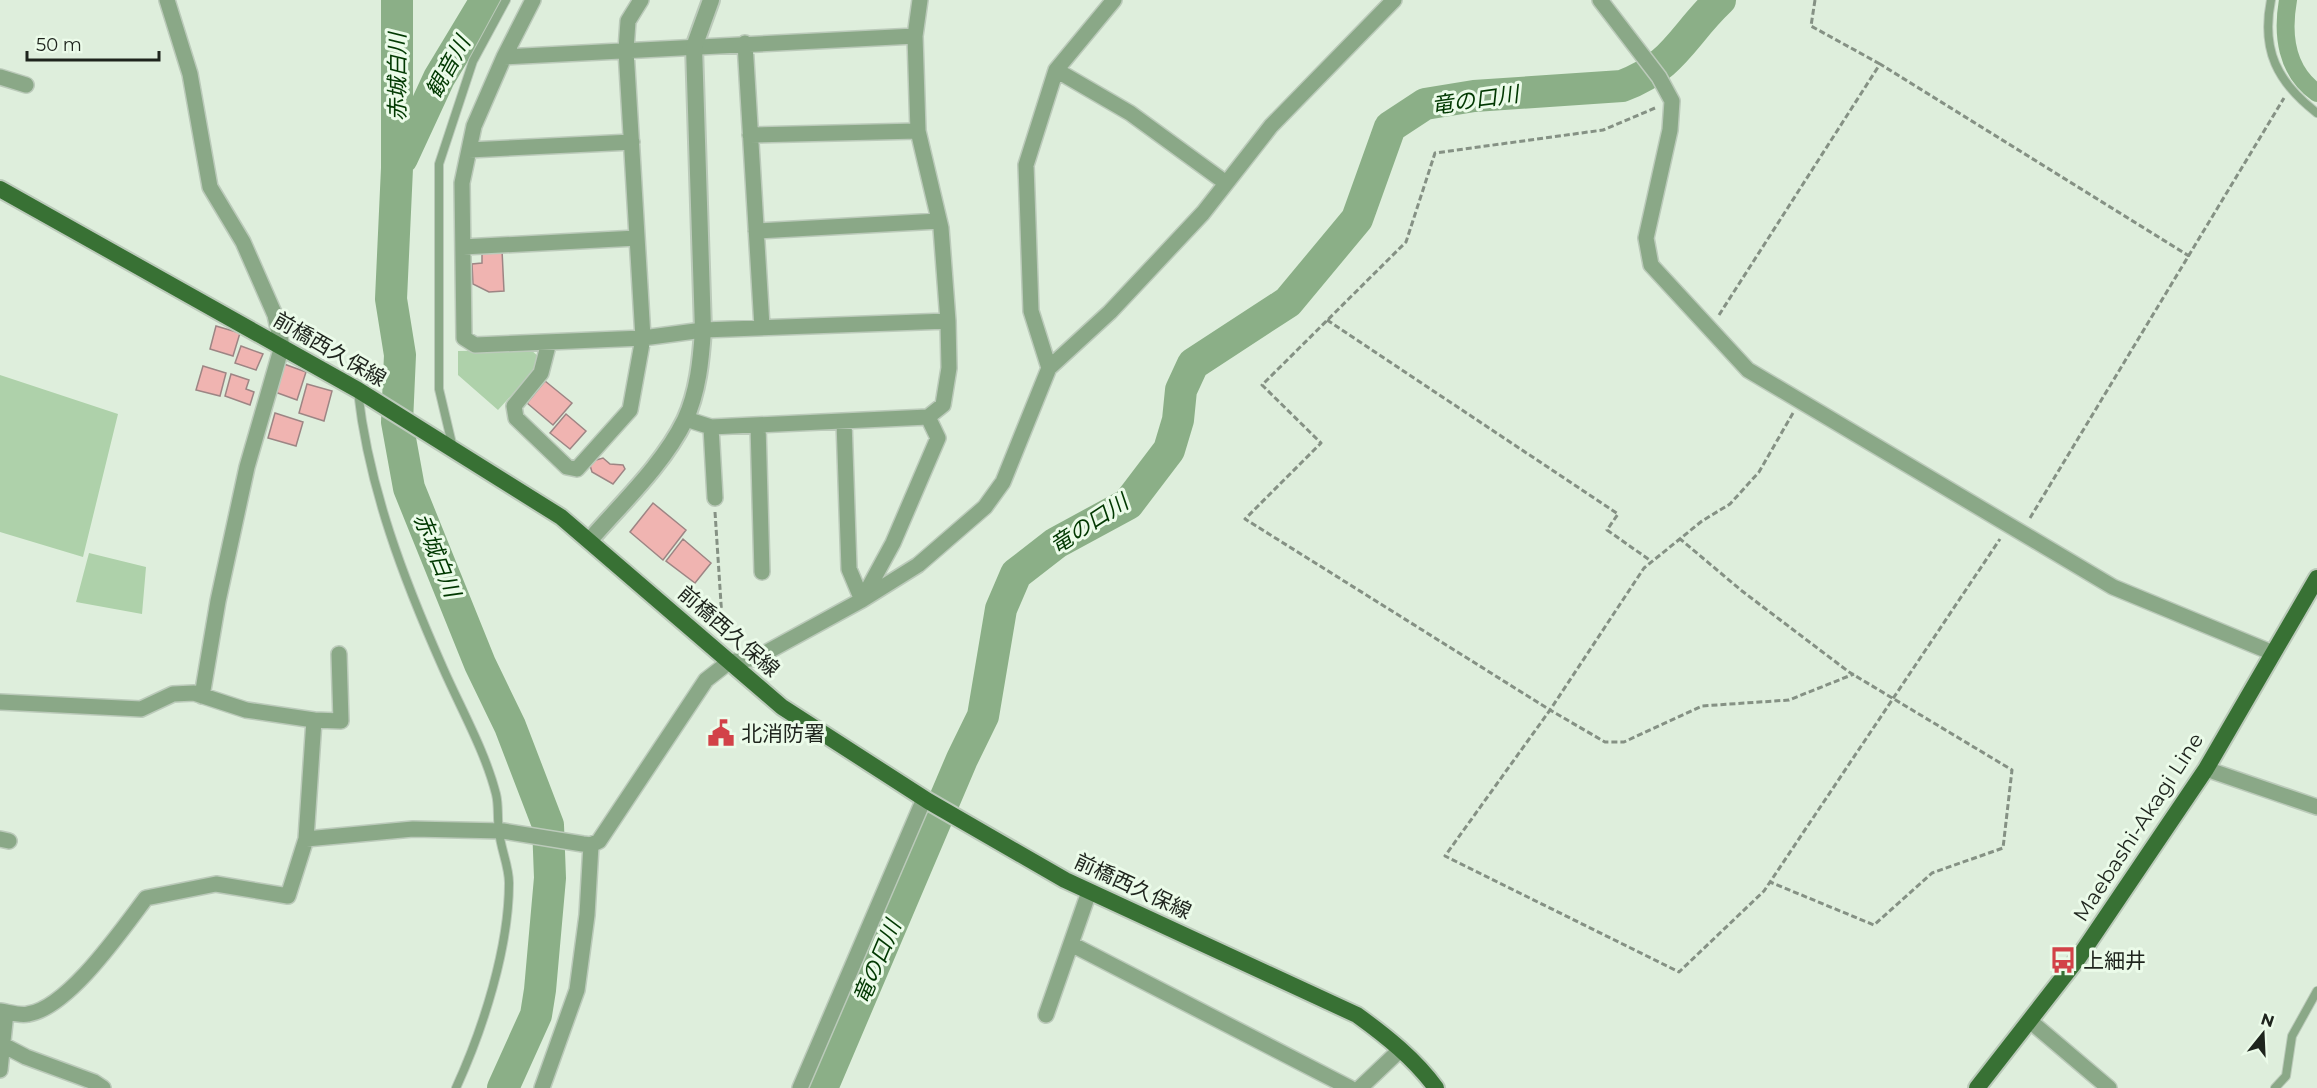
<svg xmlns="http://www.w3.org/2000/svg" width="2317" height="1088" font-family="Montserrat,'Noto Sans JP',sans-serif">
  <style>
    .green { fill: #aed1aa }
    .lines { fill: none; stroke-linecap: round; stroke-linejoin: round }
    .canal { stroke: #8baf87; stroke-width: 18 }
    .river { stroke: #8baf87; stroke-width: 32 }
    .building { fill: #f0b4b1; stroke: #9d8584; stroke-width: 1.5 }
    .service-casing { stroke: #bbcaba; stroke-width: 10 }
    .minor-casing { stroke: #bbcaba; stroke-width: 18 }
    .tertiary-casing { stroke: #bbcaba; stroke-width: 20 }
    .primary-casing { stroke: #bbcaba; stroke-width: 20 }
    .path { stroke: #859184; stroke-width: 3; stroke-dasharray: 6 3; stroke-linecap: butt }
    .service { stroke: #8aa887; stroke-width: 8 }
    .minor { stroke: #8aa887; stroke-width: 15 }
    .tertiary { stroke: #8aa887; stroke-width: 16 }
    .primary { stroke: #387134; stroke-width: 16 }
    .labels { text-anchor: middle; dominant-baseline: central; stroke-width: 6; stroke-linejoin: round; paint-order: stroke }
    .street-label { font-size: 21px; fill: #1e241d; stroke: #ebfbe9 }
    .poi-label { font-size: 21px; fill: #1e241d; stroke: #ebfbe9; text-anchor: start }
    .water-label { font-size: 22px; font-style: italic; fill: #013801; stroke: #ebfbe9 }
  </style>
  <rect width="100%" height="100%" fill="#deeedc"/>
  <path class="green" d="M531 350 539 357 534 370 498 410 458 375V351Z
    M0 375 118 414 83 557 0 532Z
    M89 553 146 567 142 614 76 602Z"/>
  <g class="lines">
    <path class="canal" d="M2288 0C2282 34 2286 71 2317 93"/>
    <path class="river" d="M397 0V168L391 299 400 355 397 422 409 488 480 664 510 726 548 825 550 878 540 990 536 1015 503 1088
      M402 158 439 78 486 0
      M822 1088 962 759 983 716 1001 609 1016 574 1056 543 1128 504 1169 450 1178 420 1181 390 1193 364 1288 302 1357 219 1390 127 1425 104 1474 96 1622 86C1675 66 1682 36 1720 0"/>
  </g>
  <path class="building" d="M482 250H502L504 291 489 292 473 284 472 264 482 263Z
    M216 326 240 333 233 356 210 349Z
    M241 346 263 354 256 370 235 363Z
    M284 364 306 372 297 400 275 392Z
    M203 366 226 373 220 396 196 390Z
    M231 374 249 380 246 389 254 392 250 405 225 396Z
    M545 381 572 403 553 425 527 403Z
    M307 384 332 391 324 421 299 413Z
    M275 413 303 422 296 446 268 438Z
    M566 414 586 431 570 449 550 433Z
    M603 458 610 464 623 465 625 469 613 484 592 472 589 462Z
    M653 503 686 530 663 560 630 532Z
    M683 539 711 563 695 583 666 561Z"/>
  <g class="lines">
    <defs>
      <path id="service" d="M2271 0C2261 50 2277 82 2317 113
        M358 392C369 489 404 580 443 668 461 709 485 751 496 794 499 806 497 818 499 830 500 848 509 865 509 883 509 948 483 1029 456 1088
        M453 448 439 389V164L473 61 506 0
        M2275 1088 2286 1076 2292 1036 2317 991"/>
      <path id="minor" d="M167 0 190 74 210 187 243 242 275 315 282 346 247 467 218 601 202 696
        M533 0 504 57 474 126 462 183 464 338 475 345 643 338 703 330 948 321
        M1600 0 1659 77 1672 101 1670 130 1646 238 1651 265 1748 370 2113 587 2273 653
        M745 43 762 327
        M504 57 915 36
        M1056 70 1130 113 1226 183
        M0 77 26 85
        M750 135 918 131
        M469 150 632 142
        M756 231 939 221
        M463 247 637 238
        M549 342 541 373 514 406 516 418 567 467 577 469 630 410 643 338 626 50 628 21 641 0
        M1049 368 1031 311 1026 165 1056 70 1114 0
        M686 419 711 427 928 417 943 405 949 368 948 321 941 228 918 131 915 36 920 0
        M844 421 849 569 862 600
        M758 425 762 572
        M711 427 715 498
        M862 600 893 543 938 438 928 417
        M0 702 141 709 173 694 194 693 246 710 314 720 306 839 288 896 216 884 146 898C121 931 68 1008 28 1014 20 1016 8 1012 0 1011
        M314 720 341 721 339 654
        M2206 769 2317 807
        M0 839 9 841
        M306 839 413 829 503 831 583 844 591 845 599 841 706 680 729 662 756 658 862 600 918 565 985 507 1003 482 1049 368 1110 312 1203 213 1271 126 1394 0
        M1073 945 1350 1088
        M1046 1015 1089 892
        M2030 1021 2109 1088
        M3 1045 26 1057 94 1082 103 1088
        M0 1070 6 1012
        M542 1088 577 990 587 915 591 845
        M800 1088 924 799
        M1360 1088 1400 1050"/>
      <path id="tertiary" d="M590 540C622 503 663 465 685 420 698 392 701 360 703 330L694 47 711 0"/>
      <path id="primary" d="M0 189 358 390 561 517 782 707 928 801 1065 880 1357 1015C1386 1036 1415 1059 1436 1088
        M1977 1088 2079 957 2206 769 2317 578"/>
    </defs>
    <use href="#service" class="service-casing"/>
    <use href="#minor" class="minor-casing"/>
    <use href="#tertiary" class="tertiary-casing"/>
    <use href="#primary" class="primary-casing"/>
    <path class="path" d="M1815 0 1811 26 1880 64
      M1655 108 1603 130 1435 153 1406 242 1262 385 1321 443 1245 519 1550 710 1445 856 1679 972 1764 891 2000 539
      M1719 315 1880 64 2189 256
      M1327 320 1618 514 1607 530 1651 561
      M1793 413 1759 472 1730 504 1702 521 1644 568 1550 710 1605 742H1624L1702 706 1789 700 1854 674
      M715 512 723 634
      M2030 518 2284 98
      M1679 538 1742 591 1849 672 2012 770 2003 848 1932 873 1874 925 1770 882"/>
    <use href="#service" class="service"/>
    <use href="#minor" class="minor"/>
    <use href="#tertiary" class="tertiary"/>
    <use href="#primary" class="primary"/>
  </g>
  <defs>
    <symbol id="civic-bare" viewBox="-9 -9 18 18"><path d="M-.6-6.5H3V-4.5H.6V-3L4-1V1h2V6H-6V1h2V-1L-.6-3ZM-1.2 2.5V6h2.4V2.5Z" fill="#d24248" stroke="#ebfbe9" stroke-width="2.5" paint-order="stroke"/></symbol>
    <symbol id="bus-bare" viewBox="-9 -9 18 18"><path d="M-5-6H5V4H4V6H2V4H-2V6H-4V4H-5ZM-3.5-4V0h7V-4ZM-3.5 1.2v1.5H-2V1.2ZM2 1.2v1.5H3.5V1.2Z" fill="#d24248" stroke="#ebfbe9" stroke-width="2.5" paint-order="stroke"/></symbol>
  </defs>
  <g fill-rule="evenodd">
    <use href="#civic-bare" x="702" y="714" width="38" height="38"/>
    <use href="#bus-bare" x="2044" y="941" width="38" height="38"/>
  </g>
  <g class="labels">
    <g class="street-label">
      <text transform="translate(330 349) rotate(30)">前橋西久保線</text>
      <text transform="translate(729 631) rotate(41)">前橋西久保線</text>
      <text transform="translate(2138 827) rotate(-57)">Maebashi-Akagi Line</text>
      <text transform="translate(1133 886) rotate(25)">前橋西久保線</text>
    </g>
    <g class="poi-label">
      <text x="741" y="733">北消防署</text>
      <text x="2083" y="960">上細井</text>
    </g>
    <g class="water-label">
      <text transform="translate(448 67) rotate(-61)">観音川</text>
      <text transform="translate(397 77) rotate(-90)">赤城白川</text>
      <text transform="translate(1475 100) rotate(-8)">竜の口川</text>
      <text transform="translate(1089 524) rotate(-33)">竜の口川</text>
      <text transform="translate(437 555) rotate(68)">赤城白川</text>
      <text transform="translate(877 962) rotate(-67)">竜の口川</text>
    </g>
  </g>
  <g transform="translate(2263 1034) rotate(18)" stroke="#ebfbe9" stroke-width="4.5" paint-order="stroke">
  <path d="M0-4.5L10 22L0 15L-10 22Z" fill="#1e241d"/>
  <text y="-9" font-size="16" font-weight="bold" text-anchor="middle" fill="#1e241d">N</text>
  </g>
  <path d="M27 51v9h132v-9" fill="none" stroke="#1e241d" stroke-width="3"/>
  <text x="36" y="51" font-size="18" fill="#1e241d" stroke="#ebfbe9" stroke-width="4.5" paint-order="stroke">50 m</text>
</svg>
